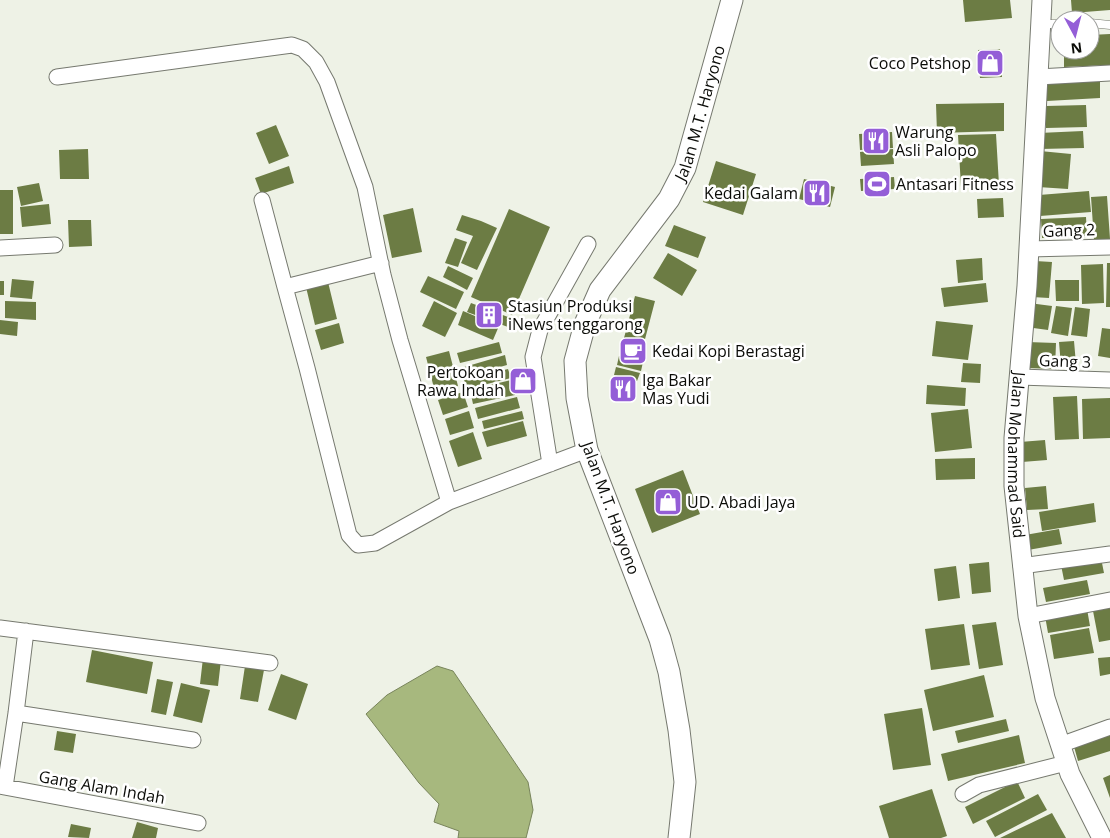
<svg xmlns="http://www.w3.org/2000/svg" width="1110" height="838" font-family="'Open Sans',sans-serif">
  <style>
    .water { fill: #a7b87e; stroke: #78845b }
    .building { fill: #6c7c44 }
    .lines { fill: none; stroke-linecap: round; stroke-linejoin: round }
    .service-casing { stroke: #76796f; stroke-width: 9 }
    .minor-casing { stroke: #76796f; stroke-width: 17 }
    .tertiary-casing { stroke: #76796f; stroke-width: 21 }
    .secondary-casing { stroke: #76796f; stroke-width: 23 }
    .service { stroke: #fff; stroke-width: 8 }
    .minor { stroke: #fff; stroke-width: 15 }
    .tertiary { stroke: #fff; stroke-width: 19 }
    .secondary { stroke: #fff; stroke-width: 21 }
    .labels { text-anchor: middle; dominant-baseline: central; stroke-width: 5; stroke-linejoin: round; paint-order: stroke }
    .poi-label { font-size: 16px; fill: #0b0c08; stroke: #fff; text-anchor: start }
    .street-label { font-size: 16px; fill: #0b0c08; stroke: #fff }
  </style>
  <rect width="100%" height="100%" fill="#eef2e6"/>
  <path class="water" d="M437 666 453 671 528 782 533 810 526 838H458L459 831 434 822 439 804 419 783 366 714 387 695Z"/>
  <path class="building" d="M963 0H1010L1012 18 965 22Z
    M1071 0H1110V10L1072 13Z
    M1110 34V65L1064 67V50H1090V35Z
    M1000 49 1002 77 980 78 978 50Z
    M1100 81V98L1047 101 1046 83Z
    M1004 103V131L937 133 936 104Z
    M1086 105 1087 127 1046 128V106Z
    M276 125 289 156 269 164 256 133Z
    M1083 131 1084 148 1040 149 1039 133Z
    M892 132 893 148 860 150 859 134Z
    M996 134 999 185 961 187 958 135Z
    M88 149 89 179H60L59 150Z
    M893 149 894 164 861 166 860 152Z
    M1040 151 1071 154 1068 189 1038 187Z
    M716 161 756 174 743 215 703 202Z
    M289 166 294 183 261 194 255 178Z
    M894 177 895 189 861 191 860 179Z
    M804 179 835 187 830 207 799 199Z
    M39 183 43 201 21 206 17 187Z
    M0 190H13V234H0Z
    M1089 191 1091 212 1040 216 1039 195Z
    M1107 196 1110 239 1094 240 1091 197Z
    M1003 198 1004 217 978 218 977 199Z
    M49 204 51 224 22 227 20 207Z
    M413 208 422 252 392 258 383 215Z
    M509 209 550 227 512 315 471 297Z
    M462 215 481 221 497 228 477 270 461 263 473 236 456 230Z
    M1086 217 1087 236 1042 238 1041 219Z
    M68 220H91L92 246 69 247Z
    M674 225 706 237 698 258 665 246Z
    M455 238 467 242 458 267 445 263Z
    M668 253 697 270 682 296 653 278Z
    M982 258 983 280 958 283 956 260Z
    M1035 261 1052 262 1049 298 1032 297Z
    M1107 263H1110V307H1106Z
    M1103 264 1104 303 1082 304 1081 265Z
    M448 266 473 278 467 290 443 277Z
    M428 276 464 292 456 309 420 292Z
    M12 279 34 281 32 299 10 297Z
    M1055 280H1079V301H1056Z
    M0 281H4V295H0Z
    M328 282 337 319 315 325 306 287Z
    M986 283 988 302 944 307 941 288Z
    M635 296 655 301 644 343 624 338Z
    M5 301 36 302V320L5 318Z
    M434 301 457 313 445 337 422 326Z
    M471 303 511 318 508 327 467 312Z
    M1029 303 1052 306 1048 330 1026 327Z
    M1056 306 1072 308 1068 336 1051 333Z
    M1075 307 1090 309 1087 337 1071 335Z
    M463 311 499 326 493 340 458 325Z
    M0 320 18 322 17 336 0 334Z
    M936 321 973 325 968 360 932 356Z
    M339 323 344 343 321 350 315 330Z
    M1102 328 1110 329V358L1098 356Z
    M1074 341 1076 364 1061 366 1059 342Z
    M499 342 502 353 460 363 457 353Z
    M1027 342 1056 343 1055 369 1026 368Z
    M624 343 646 349 643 359 621 354Z
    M449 351 458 386 435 392 426 357Z
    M505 355 507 365 464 377 461 368Z
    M619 356 643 362 641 371 617 365Z
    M963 363 981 364 980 383 961 382Z
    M616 367 640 373 637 381 614 375Z
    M508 369 511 378 467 389 464 380Z
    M511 380 515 395 473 404 470 390Z
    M614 380 635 385 632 397 610 392Z
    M927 385 966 388 965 406 926 404Z
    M463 392 468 407 443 415 438 400Z
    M1077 396 1079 439 1055 440 1053 397Z
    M517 397 520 408 478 419 475 408Z
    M1110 398V438L1083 439 1082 399Z
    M968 409 972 448 935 452 931 413Z
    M469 411 474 428 450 435 445 419Z
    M522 411 524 419 484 429 482 421Z
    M523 421 527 436 487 447 482 432Z
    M473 432 482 459 458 467 449 441Z
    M1045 440 1047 460 1022 462 1020 442Z
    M975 458V479L936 480 935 459Z
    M683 470 700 514 652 533 635 489Z
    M1046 486 1048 509 1027 510 1025 488Z
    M1094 503 1096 522 1042 531 1039 512Z
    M1059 529 1062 544 1028 550 1025 535Z
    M1101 558 1104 573 1064 580 1061 565Z
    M989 562 991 592 972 594 969 564Z
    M956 566 960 598 938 601 934 569Z
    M1087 580 1090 594 1046 602 1043 588Z
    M1110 608V640L1099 642 1093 611Z
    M1087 609 1090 626 1048 633 1045 616Z
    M996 622 1003 665 979 669 972 625Z
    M964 624 970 665 931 670 925 629Z
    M1089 628 1094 653 1054 659 1050 635Z
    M92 650 153 662 147 694 86 682Z
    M1110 657V674L1100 676 1098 658Z
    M203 658 221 660 218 686 200 684Z
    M245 666 264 670 258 702 240 699Z
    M281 674 308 684 296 720 268 710Z
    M984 675 994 717 933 731 924 690Z
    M157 679 173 682 166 715 151 712Z
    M181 683 210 690 202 723 173 716Z
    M922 708 931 765 893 770 884 714Z
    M1006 719 1009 731 958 743 955 731Z
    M57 731 76 734 73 753 54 750Z
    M1110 731V751L1078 761 1073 743Z
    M1019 735 1025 763 948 781 941 754Z
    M1110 775V798L1103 778Z
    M1017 781 1025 798 973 824 965 807Z
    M932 789 947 836 941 838H889L879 806Z
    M1038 794 1047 810 995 837 986 821Z
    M1052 813 1066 838H1000Z
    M137 822 158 828 156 838H132Z
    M71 824 91 828 89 838 68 837Z"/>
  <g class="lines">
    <defs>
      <path id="service" d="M1090 23 1110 25
        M1042 24H1060"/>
      <path id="minor" d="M57 77 292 45 303 49 316 62 327 82 365 187 383 275 400 340 449 502 587 450
        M1038 77 1110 73
        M262 200 285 287 381 263
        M0 248 55 245
        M1029 249 1110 247
        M285 287 307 368 349 535 358 545 375 543 449 502
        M1019 377 1110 380
        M550 464 533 357 540 330 588 244
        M1021 566 1110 554
        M1028 616 1110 600
        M0 628 270 663
        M16 713 193 740
        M1060 745 1110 727
        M0 786 198 823
        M5 787 16 713 26 631
        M963 794 979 785 1066 763"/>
      <g id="tertiary">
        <path id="s1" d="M1042 0 1027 286 1014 438V486L1028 616 1045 698 1070 774 1102 838"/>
      </g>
      <g id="secondary">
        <path id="s2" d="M679 838 685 782 679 730 669 672 660 639 587 450 577 398 575 361 585 324 600 290 669 199 685 168 732 0"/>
      </g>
    </defs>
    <use href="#service" class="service-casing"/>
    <use href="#minor" class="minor-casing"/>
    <use href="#tertiary" class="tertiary-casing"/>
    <use href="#secondary" class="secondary-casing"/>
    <use href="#service" class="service"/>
    <use href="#minor" class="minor"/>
    <use href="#tertiary" class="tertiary"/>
    <use href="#secondary" class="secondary"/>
  </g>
  <defs>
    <symbol id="shop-square" viewBox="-11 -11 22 22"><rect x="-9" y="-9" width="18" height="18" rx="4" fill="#945ed7" stroke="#fff"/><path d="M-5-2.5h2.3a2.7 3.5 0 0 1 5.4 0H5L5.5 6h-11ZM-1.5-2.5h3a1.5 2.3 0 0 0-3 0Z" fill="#fff"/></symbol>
    <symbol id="restaurant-square" viewBox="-11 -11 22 22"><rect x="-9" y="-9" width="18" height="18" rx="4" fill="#945ed7" stroke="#fff"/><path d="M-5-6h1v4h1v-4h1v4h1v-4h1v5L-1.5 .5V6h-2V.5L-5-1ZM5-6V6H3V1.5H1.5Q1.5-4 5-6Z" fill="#fff"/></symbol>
    <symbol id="stadium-square" viewBox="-11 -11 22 22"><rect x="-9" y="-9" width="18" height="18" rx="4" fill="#945ed7" stroke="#fff"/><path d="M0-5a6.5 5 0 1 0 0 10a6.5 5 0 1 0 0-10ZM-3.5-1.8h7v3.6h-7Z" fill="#fff"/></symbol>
    <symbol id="building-square" viewBox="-11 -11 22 22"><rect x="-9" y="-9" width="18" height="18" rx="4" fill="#945ed7" stroke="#fff"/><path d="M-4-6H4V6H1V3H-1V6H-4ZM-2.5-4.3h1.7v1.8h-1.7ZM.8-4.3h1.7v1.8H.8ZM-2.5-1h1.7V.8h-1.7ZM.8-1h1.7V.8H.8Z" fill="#fff"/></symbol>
    <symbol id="cafe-square" viewBox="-11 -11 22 22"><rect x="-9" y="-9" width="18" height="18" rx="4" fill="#945ed7" stroke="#fff"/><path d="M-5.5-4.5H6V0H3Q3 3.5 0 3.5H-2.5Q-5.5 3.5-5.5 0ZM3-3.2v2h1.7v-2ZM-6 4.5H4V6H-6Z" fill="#fff"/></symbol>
  </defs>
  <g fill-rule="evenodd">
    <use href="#shop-square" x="974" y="47" width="32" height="32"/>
    <use href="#restaurant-square" x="860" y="125" width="32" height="32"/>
    <use href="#stadium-square" x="861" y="168" width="32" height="32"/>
    <use href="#restaurant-square" x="801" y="177" width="32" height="32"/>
    <use href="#building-square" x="473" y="299" width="32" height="32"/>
    <use href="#cafe-square" x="617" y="335" width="32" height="32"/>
    <use href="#shop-square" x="507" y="365" width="32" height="32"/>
    <use href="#restaurant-square" x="607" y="373" width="32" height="32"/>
    <use href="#shop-square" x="652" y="486" width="32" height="32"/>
  </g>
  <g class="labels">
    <g class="poi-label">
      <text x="971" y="63" text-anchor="end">Coco Petshop</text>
      <text x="895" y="132">Warung<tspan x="895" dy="18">Asli Palopo</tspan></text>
      <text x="896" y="184">Antasari Fitness</text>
      <text x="798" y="193" text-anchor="end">Kedai Galam</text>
      <text x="508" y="306">Stasiun Produksi<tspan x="508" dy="18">iNews tenggarong</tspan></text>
      <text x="652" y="351">Kedai Kopi Berastagi</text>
      <text x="504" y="372" text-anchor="end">Pertokoan<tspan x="504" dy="18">Rawa Indah</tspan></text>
      <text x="642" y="380">Iga Bakar<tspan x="642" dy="18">Mas Yudi</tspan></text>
      <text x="687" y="502">UD. Abadi Jaya</text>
    </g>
    <g class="street-label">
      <text stroke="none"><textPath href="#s2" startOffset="776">Jalan M.T. Haryono</textPath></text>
      <text transform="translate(1069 230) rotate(-2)">Gang 2</text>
      <text transform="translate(1065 361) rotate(2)">Gang 3</text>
      <text stroke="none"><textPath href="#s1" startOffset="456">Jalan Mohammad Said</textPath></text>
      <text transform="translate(611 508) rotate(70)">Jalan M.T. Haryono</text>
      <text transform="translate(102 787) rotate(10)">Gang Alam Indah</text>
    </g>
  </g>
  <g transform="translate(1075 35) rotate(173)"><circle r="24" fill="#ffffff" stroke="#9d9e9c"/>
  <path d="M0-4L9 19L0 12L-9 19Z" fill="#945ed7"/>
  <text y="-8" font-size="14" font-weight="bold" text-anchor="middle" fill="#0b0c08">N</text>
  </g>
</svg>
